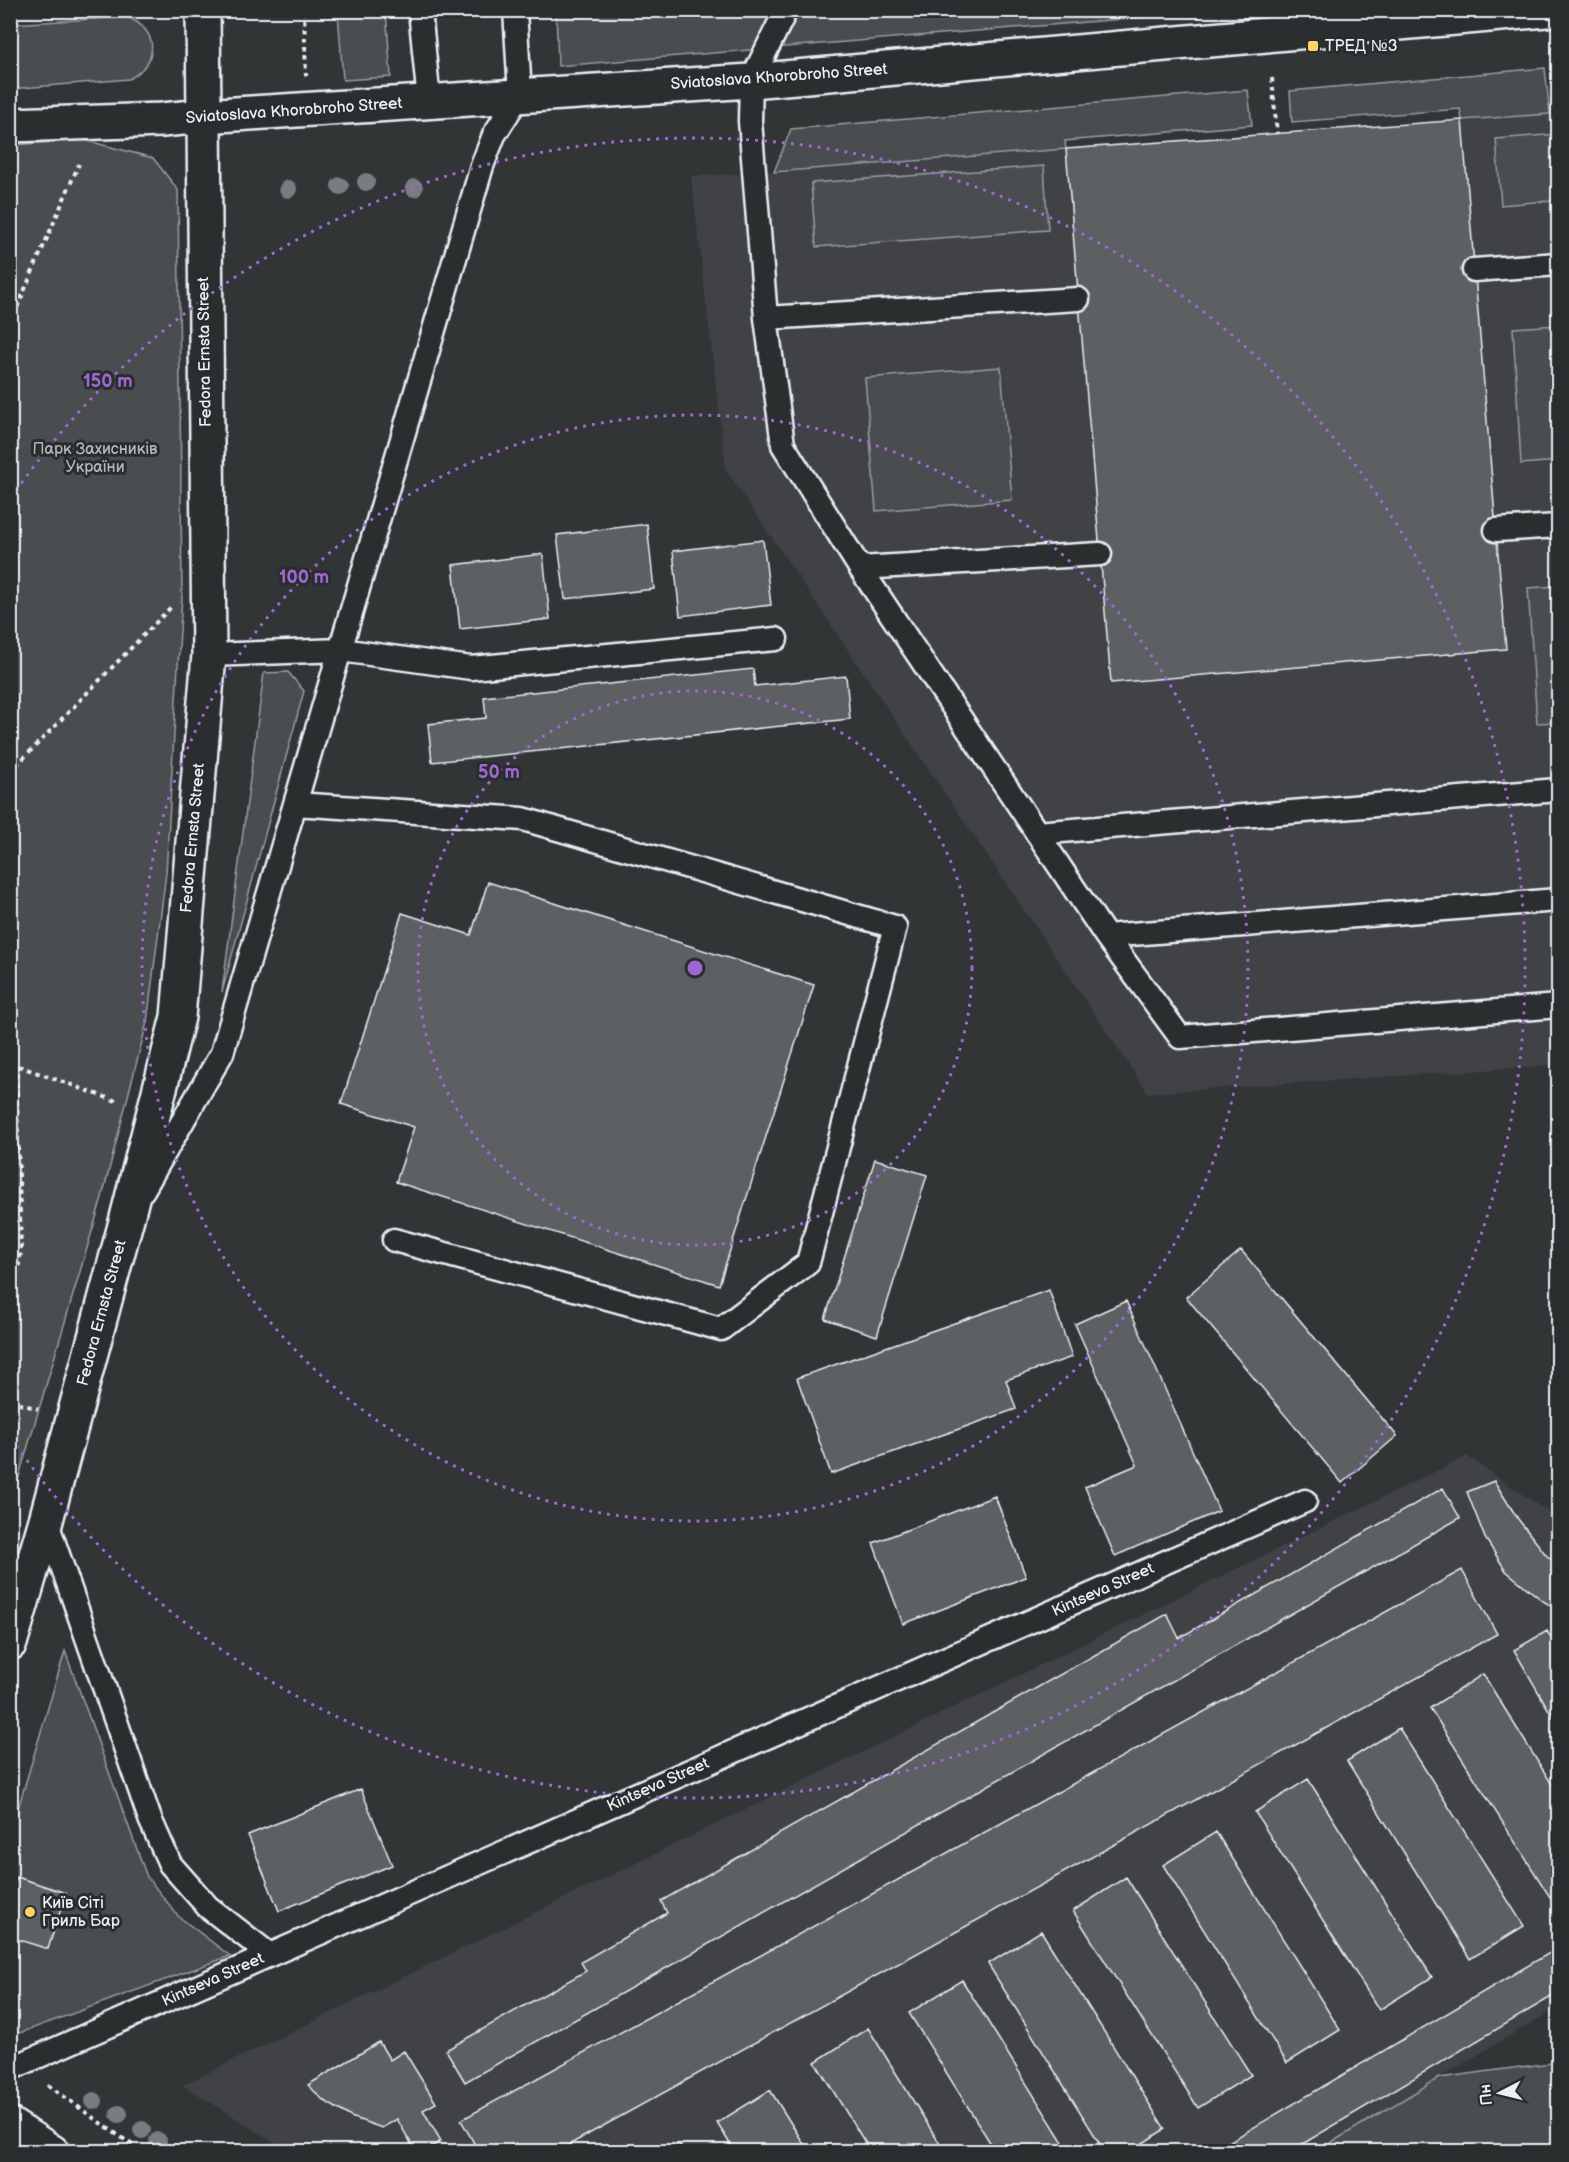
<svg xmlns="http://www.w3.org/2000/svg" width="1569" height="2162" font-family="'Balsamiq Sans',sans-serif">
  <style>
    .built { fill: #3f4244 }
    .green { fill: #494d4f; stroke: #989fa4; stroke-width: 1.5 }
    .building { fill: #5c6063; stroke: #e8f1f8; stroke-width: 1.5 }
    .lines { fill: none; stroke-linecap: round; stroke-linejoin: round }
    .service-casing { stroke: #e8f1f8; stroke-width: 27 }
    .minor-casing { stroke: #e8f1f8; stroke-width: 38 }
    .tertiary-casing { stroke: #e8f1f8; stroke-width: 38 }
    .primary-casing { stroke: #e8f1f8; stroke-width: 38 }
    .path { stroke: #e8f1f8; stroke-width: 4; stroke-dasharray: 4.5 4.5; stroke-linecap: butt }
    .service { stroke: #2a2d2e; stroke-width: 22 }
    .minor { stroke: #2a2d2e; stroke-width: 33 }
    .tertiary { stroke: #2a2d2e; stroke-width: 33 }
    .primary { stroke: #2a2d2e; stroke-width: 33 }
    .tree { fill: #777d80 }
    .ring { fill: none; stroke: #9c67d0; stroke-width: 3; stroke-dasharray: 3 6 }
    .poi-dot { fill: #ffd166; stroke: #2a2d2e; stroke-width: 2 }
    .labels { text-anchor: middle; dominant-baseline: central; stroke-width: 6; stroke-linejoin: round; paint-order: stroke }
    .poi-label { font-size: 16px; fill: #e8f1f8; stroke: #2a2d2e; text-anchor: start }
    .street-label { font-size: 16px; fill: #e8f1f8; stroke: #2a2d2e }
    .park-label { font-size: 16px; fill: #b0b8bd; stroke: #2a2d2e }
    .centre { fill: #9c67d0; stroke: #2a2d2e; stroke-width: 3 }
    .ring-label { font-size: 18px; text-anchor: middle; font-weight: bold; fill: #9c67d0; stroke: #2a2d2e; stroke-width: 6; stroke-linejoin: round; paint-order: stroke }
  </style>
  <rect width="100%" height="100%" fill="#323536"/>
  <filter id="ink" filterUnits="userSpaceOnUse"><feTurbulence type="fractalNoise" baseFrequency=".0167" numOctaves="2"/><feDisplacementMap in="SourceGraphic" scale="12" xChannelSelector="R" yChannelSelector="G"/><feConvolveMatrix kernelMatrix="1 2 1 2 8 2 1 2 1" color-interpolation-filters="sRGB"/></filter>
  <g filter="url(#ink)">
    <path class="built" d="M1558 113V1065L1148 1093 726 470 691 176 774 172Z
      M1467 1456 1558 1519V2007L1317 2151H288L183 2085Z"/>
    <path class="green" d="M556 10 1218 11 558 66Z
      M364 11H386L391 77 343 80 338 12Z
      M127 17C160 30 159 63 129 79L11 89V24Z
      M1545 68 1550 114 1462 120 1460 109 1292 122 1290 91Z
      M1248 90 1252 125 1065 141 1066 149 774 172 791 129Z
      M1558 134V200L1501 205 1496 139Z
      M84 140 153 158 178 190 182 596 166 873 147 1022 101 1201 11 1503V145Z
      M1044 166 1048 230 816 247 811 183Z
      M1558 325V461L1521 464 1513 328Z
      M1001 367 1012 500 876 511 865 378Z
      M1558 586V722L1537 723 1528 588Z
      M288 672 304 691 222 992 264 673Z
      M65 1651 147 1877 178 1916 230 1956 20 2033 11 2026V1832Z
      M1558 2062V2151H1317L1439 2078Z"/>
    <path class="building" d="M1462 120 1506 649 1111 683 1066 149Z
      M647 524 654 589 565 599 557 535Z
      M763 540 771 605 680 616 673 551Z
      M543 554 550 619 460 629 453 565Z
      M753 669 755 686 846 676 850 719 432 762 428 724 486 718 484 697Z
      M488 882 814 985 719 1285 396 1182 414 1127 341 1104 402 913 471 935Z
      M875 1159 927 1175 877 1336 825 1319Z
      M1241 1250 1397 1436 1342 1483 1186 1297Z
      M1049 1290 1072 1357 1006 1380 1016 1409 831 1474 797 1378Z
      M1126 1301 1219 1511 1115 1556 1085 1487 1137 1465 1075 1324Z
      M1494 1481 1518 1519 1547 1556 1558 1564V1610L1543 1601 1506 1571 1485 1538 1467 1492Z
      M1443 1488 1460 1518 465 2082 446 2050 586 1971 581 1962 667 1913 661 1901 1167 1614 1179 1638Z
      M995 1496 1026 1577 903 1624 873 1543Z
      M1462 1570 1497 1634 556 2152H479L461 2120Z
      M1547 1631 1558 1649V1726L1514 1650Z
      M1483 1674 1558 1794V1903L1555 1905 1430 1708Z
      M1399 1728 1524 1926 1470 1959 1347 1761Z
      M1308 1779 1432 1977 1379 2010 1255 1812Z
      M361 1789 392 1865 279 1911 248 1835Z
      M1216 1832 1340 2030 1287 2063 1163 1865Z
      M17 1877 66 1893 48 1949 10 1937V1896Z
      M1126 1877 1251 2075 1198 2108 1073 1911Z
      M1041 1931 1165 2129 1129 2152H1105L988 1964Z
      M1558 1948V1993L1289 2152H1212Z
      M962 1980 1069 2152H996L909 2013Z
      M868 2028 945 2152H871L815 2062Z
      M379 2042 390 2060 404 2051 436 2103 423 2110 441 2141 423 2152H416L397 2119 382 2128 351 2117 323 2100 308 2085Z
      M770 2090 809 2152H735L717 2123Z
      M679 2144 684 2152H667Z"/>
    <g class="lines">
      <defs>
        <path id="service" d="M420 10 429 102
          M786 10 751 81 750 121 766 318 783 445 860 568 1106 936 1558 900
          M1474 270 1558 264
          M766 318 1078 299
          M1496 530 1558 526
          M860 568 1100 554
          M209 655 341 650 471 668 776 639
          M295 804 523 819 895 927 808 1263 721 1329 394 1240
          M1037 833 1558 790
          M1106 936 1180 1037 1558 1006
          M143 1190 222 1053 482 166 494 135 520 94 515 10
          M46 1520 150 1819 170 1864 208 1907 270 1955
          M10 2069 1305 1501"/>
        <path id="minor" d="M203 116 751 81 1546 10"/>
        <path id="tertiary" d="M10 125 162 120 203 116"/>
        <path id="primary" d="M10 1643 46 1520 127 1218 178 1017 209 655 203 10
          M10 2125 52 2152"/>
      </defs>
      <use href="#service" class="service-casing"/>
      <use href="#minor" class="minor-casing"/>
      <use href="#tertiary" class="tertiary-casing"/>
      <use href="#primary" class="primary-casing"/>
      <path class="path" d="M304 10 306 76
        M1272 78 1277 134
        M10 324 79 164
        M10 772 173 605
        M10 1020 16 1065 21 1251 10 1320
        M10 1063 119 1102
        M10 1401 38 1409
        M48 2085 106 2127 143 2152"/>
      <use href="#service" class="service"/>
      <use href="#minor" class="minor"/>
      <use href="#tertiary" class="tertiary"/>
      <use href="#primary" class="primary"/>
    </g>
    <g class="tree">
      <circle cx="366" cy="182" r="9"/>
      <circle cx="340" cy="186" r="9"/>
      <circle cx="414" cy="188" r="9"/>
      <circle cx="288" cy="189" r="9"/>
      <circle cx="94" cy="2101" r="9"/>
      <circle cx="119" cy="2114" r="9"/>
      <circle cx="142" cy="2130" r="9"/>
      <circle cx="158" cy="2141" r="9"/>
    </g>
  </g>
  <g class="ring">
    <circle cx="695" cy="968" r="277"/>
    <circle cx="695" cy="968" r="553"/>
    <path d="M11 498A830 830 0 1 1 11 1438"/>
  </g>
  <g class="poi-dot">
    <rect x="1307" y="40" width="12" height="12" rx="3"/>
    <circle cx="30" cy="1912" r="6"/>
  </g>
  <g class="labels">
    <g class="poi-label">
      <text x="1325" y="46">ТРЕД №3</text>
      <text x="42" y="1903">Київ Сіті<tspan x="42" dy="18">Гриль Бар</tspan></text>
    </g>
    <g class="street-label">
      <text transform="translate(779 77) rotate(-4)">Sviatoslava Khorobroho Street</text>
      <text transform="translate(294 111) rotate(-4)">Sviatoslava Khorobroho Street</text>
      <text transform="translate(205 352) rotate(-91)">Fedora Ernsta Street</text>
      <text transform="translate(193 838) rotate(-85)">Fedora Ernsta Street</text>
      <text transform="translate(102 1313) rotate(-75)">Fedora Ernsta Street</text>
      <text transform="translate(1103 1590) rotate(-24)">Kintseva Street</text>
      <text transform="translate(658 1785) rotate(-24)">Kintseva Street</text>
      <text transform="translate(213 1980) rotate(-24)">Kintseva Street</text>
    </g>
    <g class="park-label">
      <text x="95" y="449">Парк Захисників<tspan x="95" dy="18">України</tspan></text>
    </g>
  </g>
  <circle cx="695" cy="968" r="9" class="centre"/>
  <g class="ring-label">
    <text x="108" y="387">150 m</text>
    <text x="304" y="583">100 m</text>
    <text x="499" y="778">50 m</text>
  </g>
  <rect width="1569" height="2162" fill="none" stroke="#2a2d2e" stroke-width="36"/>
  <rect x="18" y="18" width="1533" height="2126" fill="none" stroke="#e8f1f8" stroke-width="2" filter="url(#ink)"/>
  <g transform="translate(1500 2093) rotate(263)" stroke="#2a2d2e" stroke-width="4.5" paint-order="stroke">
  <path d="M0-4.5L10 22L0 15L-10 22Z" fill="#e8f1f8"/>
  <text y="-9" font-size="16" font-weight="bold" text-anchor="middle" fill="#e8f1f8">Пн</text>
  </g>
</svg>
